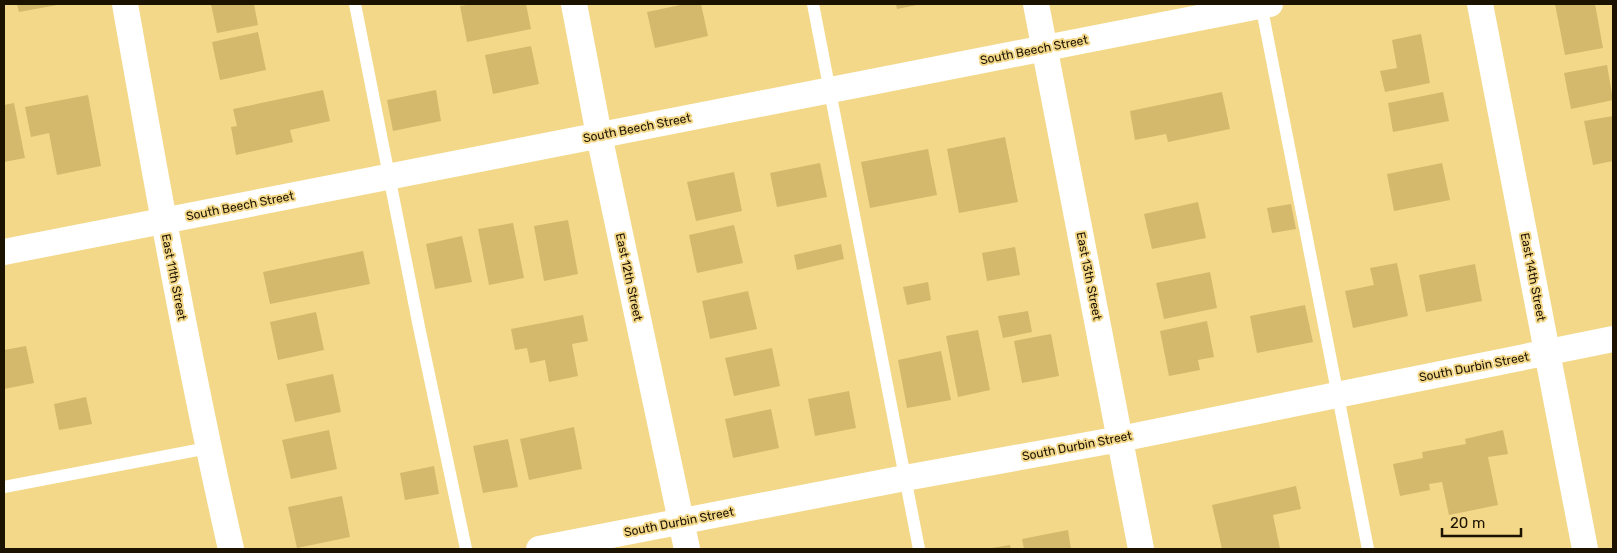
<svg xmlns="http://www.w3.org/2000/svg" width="1617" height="553" font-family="Rubik,sans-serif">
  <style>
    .building { fill: #d4b86b }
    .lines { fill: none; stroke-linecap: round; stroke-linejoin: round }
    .service { stroke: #fff; stroke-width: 12 }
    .minor { stroke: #fff; stroke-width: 26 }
    .labels { text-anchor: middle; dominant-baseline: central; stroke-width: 4; stroke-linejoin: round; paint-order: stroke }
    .street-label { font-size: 12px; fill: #1b1200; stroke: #f4d88a }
  </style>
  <rect width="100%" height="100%" fill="#f4d88a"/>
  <path class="building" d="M17 4H56L57 5 19 12Z
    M211 4H254L258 25 217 33Z
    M473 4H526L531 29 467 42 460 6Z
    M685 4H701L708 36 655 48 647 12Z
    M896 4H917V5L897 9Z
    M1555 4H1595L1603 48 1565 55Z
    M258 32 266 70 220 80 212 42Z
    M1421 34 1430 83 1385 92 1380 71 1397 68 1392 40Z
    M531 46 539 84 493 94 485 55Z
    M1607 65 1613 100 1571 109 1564 73Z
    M323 90 330 121 290 130 293 142 236 155 231 127 237 126 233 109Z
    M436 90 441 121 393 131 387 100Z
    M1222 92 1230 129 1168 142 1166 134 1135 140 1130 111Z
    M1443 92 1449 121 1393 132 1388 103Z
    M88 95 101 166 57 175 49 133 31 137 25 107Z
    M14 103 25 158 4 162V105Z
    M1613 116V161L1593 165 1584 121Z
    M1005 137 1018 202 959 213 947 149Z
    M928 149 937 195 870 208 861 162Z
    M820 163 827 197 777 207 770 173Z
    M1442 163 1450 200 1394 211 1387 174Z
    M734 172 742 211 696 221 687 182Z
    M1198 202 1206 238 1152 249 1144 214Z
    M1291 204 1296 229 1272 233 1267 208Z
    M568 220 578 274 544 281 534 226Z
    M513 223 524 278 489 285 478 229Z
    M734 225 743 263 697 273 689 235Z
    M462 236 472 282 435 289 426 244Z
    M841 244 844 259 797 270 794 255Z
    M1015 247 1020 275 987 281 982 253Z
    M363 251 370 284 270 304 263 272Z
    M1397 263 1408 316 1353 328 1345 291 1374 285 1370 268Z
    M1475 264 1482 301 1426 312 1419 275Z
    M1210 272 1217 308 1164 319 1156 283Z
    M928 282 931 300 907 305 903 287Z
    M748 291 757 329 710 339 702 301Z
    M1305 305 1313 342 1257 353 1250 316Z
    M1028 311 1032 332 1003 338 998 316Z
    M316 312 324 350 278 360 270 322Z
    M583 315 588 341 572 344 578 376 549 382 545 360 530 363 527 348 515 350 511 329Z
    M1207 321 1214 357 1198 360 1200 370 1169 376 1160 331Z
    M978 330 990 390 958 397 946 336Z
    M1051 334 1059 376 1022 383 1014 341Z
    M26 346 34 383 4 389V350Z
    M772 348 780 386 734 396 725 358Z
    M941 351 951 400 907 408 898 360Z
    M333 374 341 412 295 422 286 384Z
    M849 391 856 428 815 436 808 399Z
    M86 397 92 424 59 430 54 404Z
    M771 409 779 448 733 458 725 419Z
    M574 427 582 469 529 480 520 439Z
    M329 430 337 469 291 479 282 440Z
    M1503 430 1508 454 1488 457 1498 505 1449 515 1442 482 1429 484 1430 490 1400 496 1393 464 1423 458 1422 452 1466 444 1465 439Z
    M508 439 518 487 483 493 473 446Z
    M434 466 439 494 405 500 400 473Z
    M1296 486 1301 509 1273 515 1280 549H1222L1212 505Z
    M342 496 350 537 297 548 288 507Z
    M1068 530 1071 549H1024L1022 539Z
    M1010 545 1011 549H992V548Z"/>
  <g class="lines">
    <path class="service" d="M355 4 419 327 466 549
      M813 4 919 549
      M1261 4 1368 549
      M4 487 208 448"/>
    <path class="minor" d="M125 4C157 186 190 369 231 549
      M574 4 599 135 687 549
      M1036 4 1141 549
      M1480 4 1585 549
      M4 252 1270 4
      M539 549 905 478 1120 439 1613 339"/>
  </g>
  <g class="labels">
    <g class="street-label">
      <text transform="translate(1034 50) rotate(-11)">South Beech Street</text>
      <text transform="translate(637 128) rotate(-11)">South Beech Street</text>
      <text transform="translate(240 206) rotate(-11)">South Beech Street</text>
      <text transform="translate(1089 276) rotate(79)">East 13th Street</text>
      <text transform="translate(174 277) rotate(79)">East 11th Street</text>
      <text transform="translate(629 277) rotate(78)">East 12th Street</text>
      <text transform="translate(1533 277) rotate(79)">East 14th Street</text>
      <text transform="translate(1474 367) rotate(-11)">South Durbin Street</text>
      <text transform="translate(1077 446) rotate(-11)">South Durbin Street</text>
      <text transform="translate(679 522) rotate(-11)">South Durbin Street</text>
    </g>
  </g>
  <rect width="1617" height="553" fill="none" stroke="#1b1200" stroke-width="10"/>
  <path d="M1442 528v8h79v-8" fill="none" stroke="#1b1200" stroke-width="2.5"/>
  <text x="1450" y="528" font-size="15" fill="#1b1200" stroke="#f4d88a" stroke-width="4" paint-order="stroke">20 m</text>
</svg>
